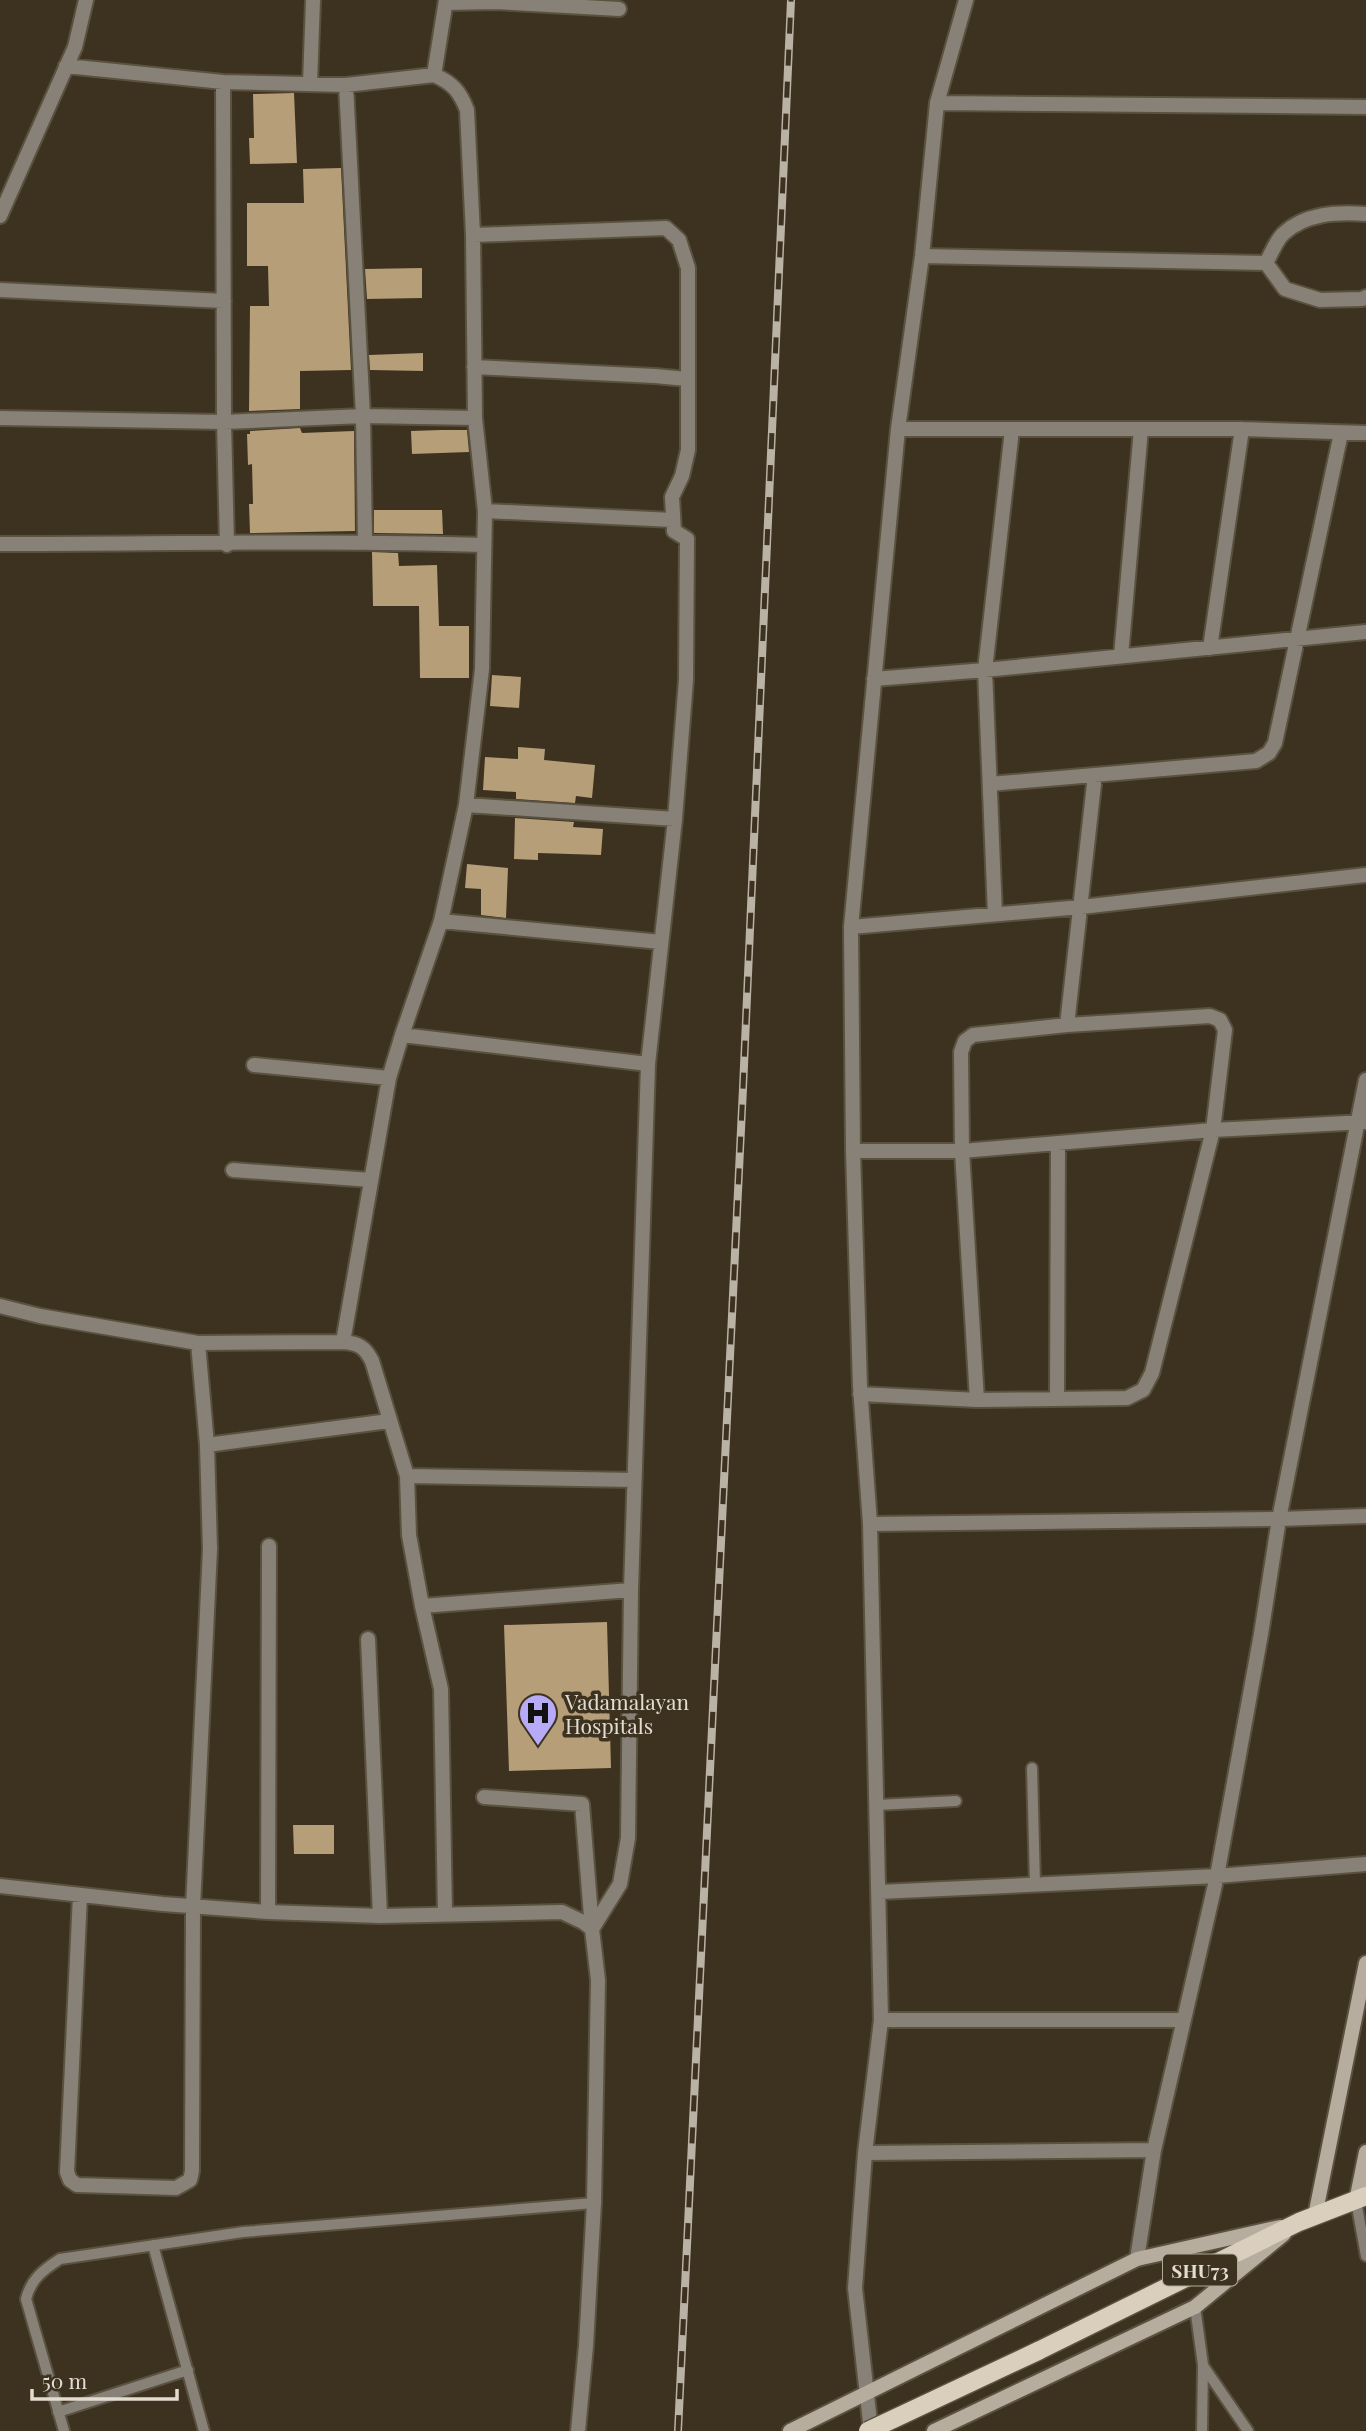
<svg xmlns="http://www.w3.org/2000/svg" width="1366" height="2431" font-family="'Playfair Display',serif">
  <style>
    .building { fill: #b59e78 }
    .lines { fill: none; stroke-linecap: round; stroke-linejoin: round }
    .lane-casing { stroke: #5a513f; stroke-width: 14 }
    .street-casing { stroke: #5a513f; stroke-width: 18 }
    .secondary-casing { stroke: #5a513f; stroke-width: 18 }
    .primary-casing { stroke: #5a513f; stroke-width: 21 }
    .lane { stroke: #878178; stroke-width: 10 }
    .street { stroke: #878178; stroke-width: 14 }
    .secondary { stroke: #b6ad9e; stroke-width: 14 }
    .primary { stroke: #dacfbc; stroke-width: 18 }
    .rail-casing { stroke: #bab2a5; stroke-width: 8 }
    .rail { stroke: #3c321f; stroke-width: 5; stroke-dasharray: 16; stroke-linecap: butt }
    .primary-bridge-casing { stroke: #5a513f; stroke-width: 21; stroke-linecap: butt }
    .primary-bridge { stroke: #dacfbc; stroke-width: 18 }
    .labels { text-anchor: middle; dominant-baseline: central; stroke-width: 7; stroke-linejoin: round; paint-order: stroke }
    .shield { fill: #3c321f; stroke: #b1a99c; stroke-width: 2 }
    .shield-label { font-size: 19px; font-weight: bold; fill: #e3dcd1 }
    .poi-label { font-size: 21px; fill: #e3dcd1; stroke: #3c321f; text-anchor: start }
  </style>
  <rect width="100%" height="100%" fill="#3c321f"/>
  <path class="building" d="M294 93 297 163 250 164 249 138H254L253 94Z
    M341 168 351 370 300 371V409L249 411 250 306H269L268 266H247V203H304L303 169Z
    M422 268V298L367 299 365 269Z
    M423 353V371L370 370 369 355Z
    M300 428 302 433 354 431 355 531 250 533 249 504H253L252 464 248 465 247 434H250V431Z
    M441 430H467L469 452 412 454 411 431Z
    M374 510H442L443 534 374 533Z
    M372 552 398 553 399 566 437 565 439 626H469V678H420L419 606H373Z
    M492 675 521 677 519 708 490 706Z
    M518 747 545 749 544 760 595 765 592 798 576 796 575 803 516 799V792L483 790 485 757 518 759Z
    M515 818 574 822 573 827 603 829 601 855 538 853V860L514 859Z
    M467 864 508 868 506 918 481 915V889L465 888Z
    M607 1622 611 1768 509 1771 504 1625Z
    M293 1825H334V1854H294Z"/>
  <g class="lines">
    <defs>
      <path id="lane" d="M1032 1768 1035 1884
        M877 1805 956 1801
        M1356 2201 1366 2256
        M153 2245 204 2431
        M1195 2307 1203 2365 1202 2431
        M1204 2367 1248 2431
        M58 2412 188 2370
        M64 2431 26 2299C31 2279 43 2270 60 2259L243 2232 594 2203"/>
      <path id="street" d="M446 3 497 2 619 9
        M66 66 223 82 346 85 434 75C453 83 460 92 467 110L473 235 475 418 485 511 482 669 466 805 441 921 402 1035 389 1078 343 1342
        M434 75 446 0
        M223 82 224 422 227 545
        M310 84 313 0
        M346 85 363 416 365 541
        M937 103 1366 107
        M0 216 75 47 86 0
        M473 235 666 228 679 240 688 268V450L682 476 672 497 674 531 687 539 686 680 675 819 648 1064 631 1590 628 1838 620 1884 592 1929
        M922 256 1266 263 1285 289 1320 300 1362 299 1366 297
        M1266 263C1271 254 1276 241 1283 234 1305 213 1337 212 1366 214
        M0 290 224 301
        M474 367 655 376 687 379
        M0 418 224 422 363 416 475 418
        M898 429H1242L1366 433
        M485 511 673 520
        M0 544C161 544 323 540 484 545
        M1210 648 1242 429
        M1121 656 1141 429
        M874 679 985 670 1366 632
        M990 784 1256 761 1269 753 1275 743 1341 433
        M466 805 675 819
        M995 914 985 670 1012 430
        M441 921 661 942
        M851 927 1081 907 1366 875
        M402 1035 648 1064
        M254 1065 389 1078
        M853 1151H962L1213 1130 1365 1122
        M233 1170 371 1180
        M0 1306 40 1316 198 1343 343 1342C358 1343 365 1347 372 1361L407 1476 409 1535 422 1606 441 1689 445 1915
        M860 1394 977 1400 1127 1398 1143 1390 1152 1373 1213 1130 1225 1030 1220 1020 1210 1016 1067 1025 1095 775
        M1057 1399 1058 1143
        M977 1400 962 1151 961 1052 965 1041 973 1035 1067 1025
        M207 1445 389 1421
        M407 1476 634 1480
        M870 1524 1279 1519 1366 1516
        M422 1606 631 1590
        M368 1639 380 1916
        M484 1797 582 1804 592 1929
        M0 1886 163 1904 268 1912 380 1916 562 1912 583 1922 592 1929 598 1980 594 2203 586 2346 578 2431
        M879 1892 1217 1876 1366 1864
        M80 1895 67 2172 70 2180 77 2185 176 2188 190 2180 192 2171 193 1907 210 1549 207 1445 198 1343
        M268 1912 269 1546
        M881 2020H1184
        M865 2153 1154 2150
        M1137 2259 1154 2150 1217 1876 1261 1634 1279 1519 1366 1080
        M871 2431 855 2288 865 2153 881 2020 870 1524 860 1386 853 1151 851 927 898 429 922 256 937 103 966 0"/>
      <path id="secondary" d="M1356 2201 1366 2152
        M1315 2216 1366 1963
        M790 2431 1137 2259 1280 2227
        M934 2431 1195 2307 1284 2234"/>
      <path id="primary" d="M1038 2351 1299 2222 1366 2196"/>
    </defs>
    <use href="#lane" class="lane-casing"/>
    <use href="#street" class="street-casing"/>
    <use href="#secondary" class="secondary-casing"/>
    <use href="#primary" class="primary-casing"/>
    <use href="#lane" class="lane"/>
    <use href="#street" class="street"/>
    <use href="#secondary" class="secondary"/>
    <use href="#primary" class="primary"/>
    <defs>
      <path id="rail" d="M678 2431 743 1088 791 0"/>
    </defs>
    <use href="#rail" class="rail-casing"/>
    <use href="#rail" class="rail"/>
    <defs>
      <path id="primary-bridge" d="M868 2431 1038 2351"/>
    </defs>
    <use href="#primary-bridge" class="primary-bridge-casing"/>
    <use href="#primary-bridge" class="primary-bridge"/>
  </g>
  <defs>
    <symbol id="hospital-pin" viewBox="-11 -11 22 30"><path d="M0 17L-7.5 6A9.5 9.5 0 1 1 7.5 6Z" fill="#b7abf8" stroke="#3c321f"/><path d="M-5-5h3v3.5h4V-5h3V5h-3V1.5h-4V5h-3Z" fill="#111"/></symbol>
  </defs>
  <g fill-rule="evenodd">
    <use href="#hospital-pin" x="516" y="1691" width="44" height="60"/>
  </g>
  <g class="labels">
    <rect class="shield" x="1163" y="2254.5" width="74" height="31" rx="5"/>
    <g class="shield-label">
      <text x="1200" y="2270">SHU73</text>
    </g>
    <g class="poi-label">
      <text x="565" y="1701">Vadamalayan<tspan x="565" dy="24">Hospitals</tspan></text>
    </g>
  </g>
  <path d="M32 2389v10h145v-10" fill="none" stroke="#e3dcd1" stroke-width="3.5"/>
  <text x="42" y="2389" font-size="21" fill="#e3dcd1" stroke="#3c321f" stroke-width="5" paint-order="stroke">50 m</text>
</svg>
